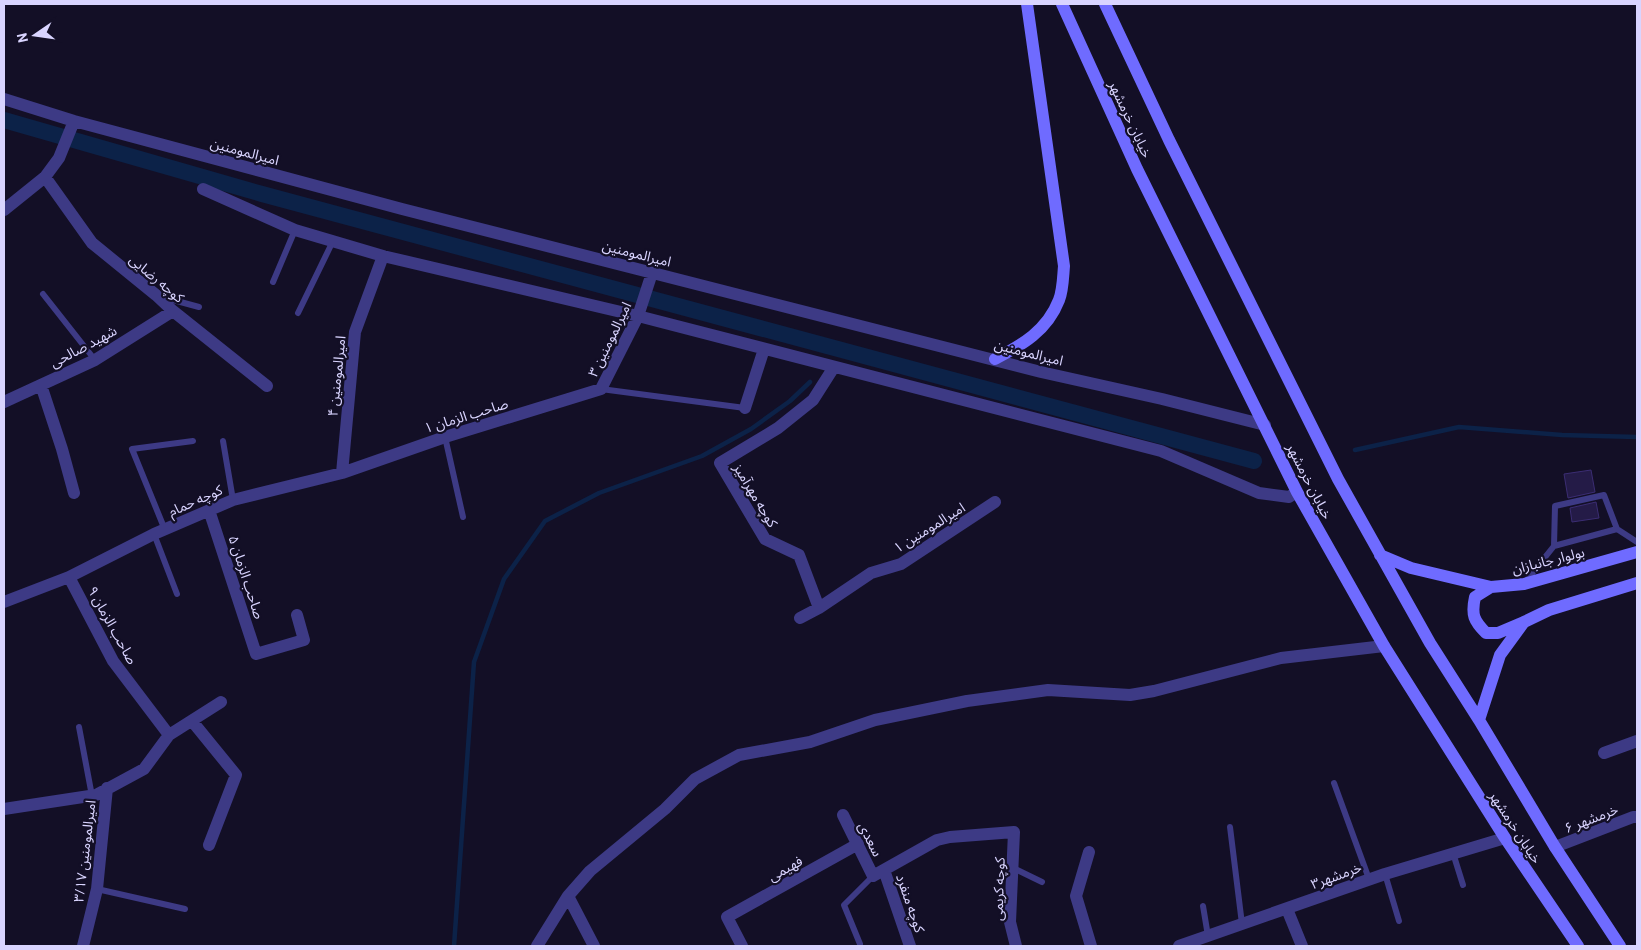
<svg xmlns="http://www.w3.org/2000/svg" width="1641" height="950" font-family="Barlow,'Noto Sans Arabic',sans-serif">
  <style>
    .lines { fill: none; stroke-linecap: round; stroke-linejoin: round }
    .stream { stroke: #0c2248; stroke-width: 4.5 }
    .canal { stroke: #0c2248; stroke-width: 16 }
    .building { fill: #241b47; stroke: #3b2d73 }
    .service { stroke: #3d3a85; stroke-width: 6 }
    .minor { stroke: #3d3a85; stroke-width: 12 }
    .secondary { stroke: #6f6bff; stroke-width: 12 }
    .labels { text-anchor: middle; dominant-baseline: central; stroke-width: 4.5; stroke-linejoin: round; paint-order: stroke }
    .street-label { font-size: 14px; fill: #d9d4ff; stroke: #130f26 }
  </style>
  <rect width="100%" height="100%" fill="#130f26"/>
  <g class="lines">
    <path class="stream" d="M1355 450 1459 427 1562 435 1637 437
      M454 946 474 662 504 579 545 521 599 493 702 456 751 429 790 401 810 382"/>
    <path class="canal" d="M4 120 262 194 1254 461"/>
  </g>
  <path class="building" d="M1591 470 1595 492 1568 498 1564 474Z
    M1596 502 1599 518 1572 522 1570 508Z"/>
  <g class="lines">
    <path class="service" d="M273 282 295 230
      M43 294 95 360
      M162 297 199 307
      M298 313 333 241
      M601 389 745 408
      M445 437 463 517
      M223 441 233 500
      M165 530 132 449 193 441
      M154 534 177 594
      M1554 546 1617 529
      M1526 581 1554 546 1555 506 1604 495 1617 529 1637 542
      M79 727 92 796
      M1334 783 1369 879
      M1230 827 1242 924
      M1453 853 1463 885
      M1013 868 1042 882
      M1385 874 1399 921
      M97 889 185 909
      M1203 906 1208 936
      M860 944 844 905 873 876"/>
    <path class="minor" d="M4 99 74 121 402 209 1041 372 1162 399 1265 425
      M45 177 92 243 156 295 173 311 267 386
      M203 189 295 230 383 256 638 316 1161 451 1259 493 1289 497 1297 492
      M4 210 45 177 59 158 74 121
      M41 385 62 449 74 493
      M4 402 95 360 173 311
      M745 408 764 349
      M342 473 355 332 383 256
      M209 510 256 654 304 640 297 615
      M69 577 113 661 169 735
      M4 602 69 577 154 534 233 500 342 473 445 437 601 389 638 316 652 273
      M819 608 799 555 765 539 720 463 778 428 813 400 834 367
      M800 618 819 608 871 573 901 564 995 502
      M192 721 236 775 209 845
      M1604 753 1637 741
      M4 809 96 795 144 769 169 735 221 702
      M843 815 873 876 937 840 950 837 1014 832 1010 922 1016 946
      M1555 847 1633 817H1637
      M1089 852 1076 896 1091 946
      M884 870 910 946
      M568 896 594 946
      M1287 909 1302 946
      M83 946 97 889 107 788
      M537 946 568 896 590 871 665 809 695 779 739 755 810 742 875 720 967 701 1048 690 1130 695 1154 691 1281 658 1384 646
      M742 946 727 917 858 844
      M1179 946 1385 874 1505 838"/>
    <path class="secondary" d="M1062 4 1137 169 1297 492 1384 646 1505 838 1578 946
      M1105 4 1169 140 1338 479 1430 643 1479 720 1555 847 1620 946
      M995 359C1022 345 1047 331 1059 300 1063 290 1063 277 1064 266L1027 4
      M1380 555 1411 568 1491 587 1524 584 1637 552
      M1491 587 1475 597C1471 615 1474 621 1486 633H1498L1524 622
      M1479 720 1500 655 1524 622 1549 610 1637 583"/>
  </g>
  <g class="labels">
    <g class="street-label">
      <text transform="translate(1131 119) rotate(65)">خیابان خرمشهر</text>
      <text transform="translate(245 151) rotate(15)">امیرالمومنین</text>
      <text transform="translate(637 253) rotate(14)">امیرالمومنین</text>
      <text transform="translate(157 278) rotate(40)">کوچه رضایی</text>
      <text transform="translate(609 339) rotate(-64)">امیرالمومنین ۳</text>
      <text transform="translate(83 346) rotate(-28)">شهید صالحی</text>
      <text transform="translate(1029 352) rotate(14)">امیرالمومنین</text>
      <text transform="translate(336 376) rotate(-84)">امیرالمومنین ۴</text>
      <text transform="translate(466 415) rotate(-17)">صاحب الزمان ۱</text>
      <text transform="translate(1310 481) rotate(63)">خیابان خرمشهر</text>
      <text transform="translate(756 495) rotate(59)">کوچه مهرآمیز</text>
      <text transform="translate(195 500) rotate(-24)">کوچه حمام</text>
      <text transform="translate(929 527) rotate(-32)">امیرالمومنین ۱</text>
      <text transform="translate(1548 560) rotate(-14)">بولوار جانبازان</text>
      <text transform="translate(247 577) rotate(72)">صاحب الزمان ۵</text>
      <text transform="translate(113 625) rotate(61)">صاحب الزمان ۹</text>
      <text transform="translate(1591 818) rotate(-21)">خرمشهر ۶</text>
      <text transform="translate(1516 827) rotate(57)">خیابان خرمشهر</text>
      <text transform="translate(871 839) rotate(63)">سعدی</text>
      <text transform="translate(84 851) rotate(-83)">امیرالمومنین ۳/۱۷</text>
      <text transform="translate(785 868) rotate(-29)">فهیمی</text>
      <text transform="translate(1336 875) rotate(-20)">خرمشهر۳</text>
      <text transform="translate(998 889) rotate(-88)">کوچه کریمی</text>
      <text transform="translate(911 903) rotate(71)">کوچه منفرد</text>
    </g>
  </g>
  <rect width="1641" height="950" fill="none" stroke="#d9d4ff" stroke-width="10"/>
  <g transform="translate(35 35) rotate(257)" stroke="#130f26" stroke-width="4" paint-order="stroke">
  <path d="M0-4L9 19L0 12L-9 19Z" fill="#d9d4ff"/>
  <text y="-8" font-size="14" font-weight="bold" text-anchor="middle" fill="#d9d4ff">N</text>
  </g>
</svg>
